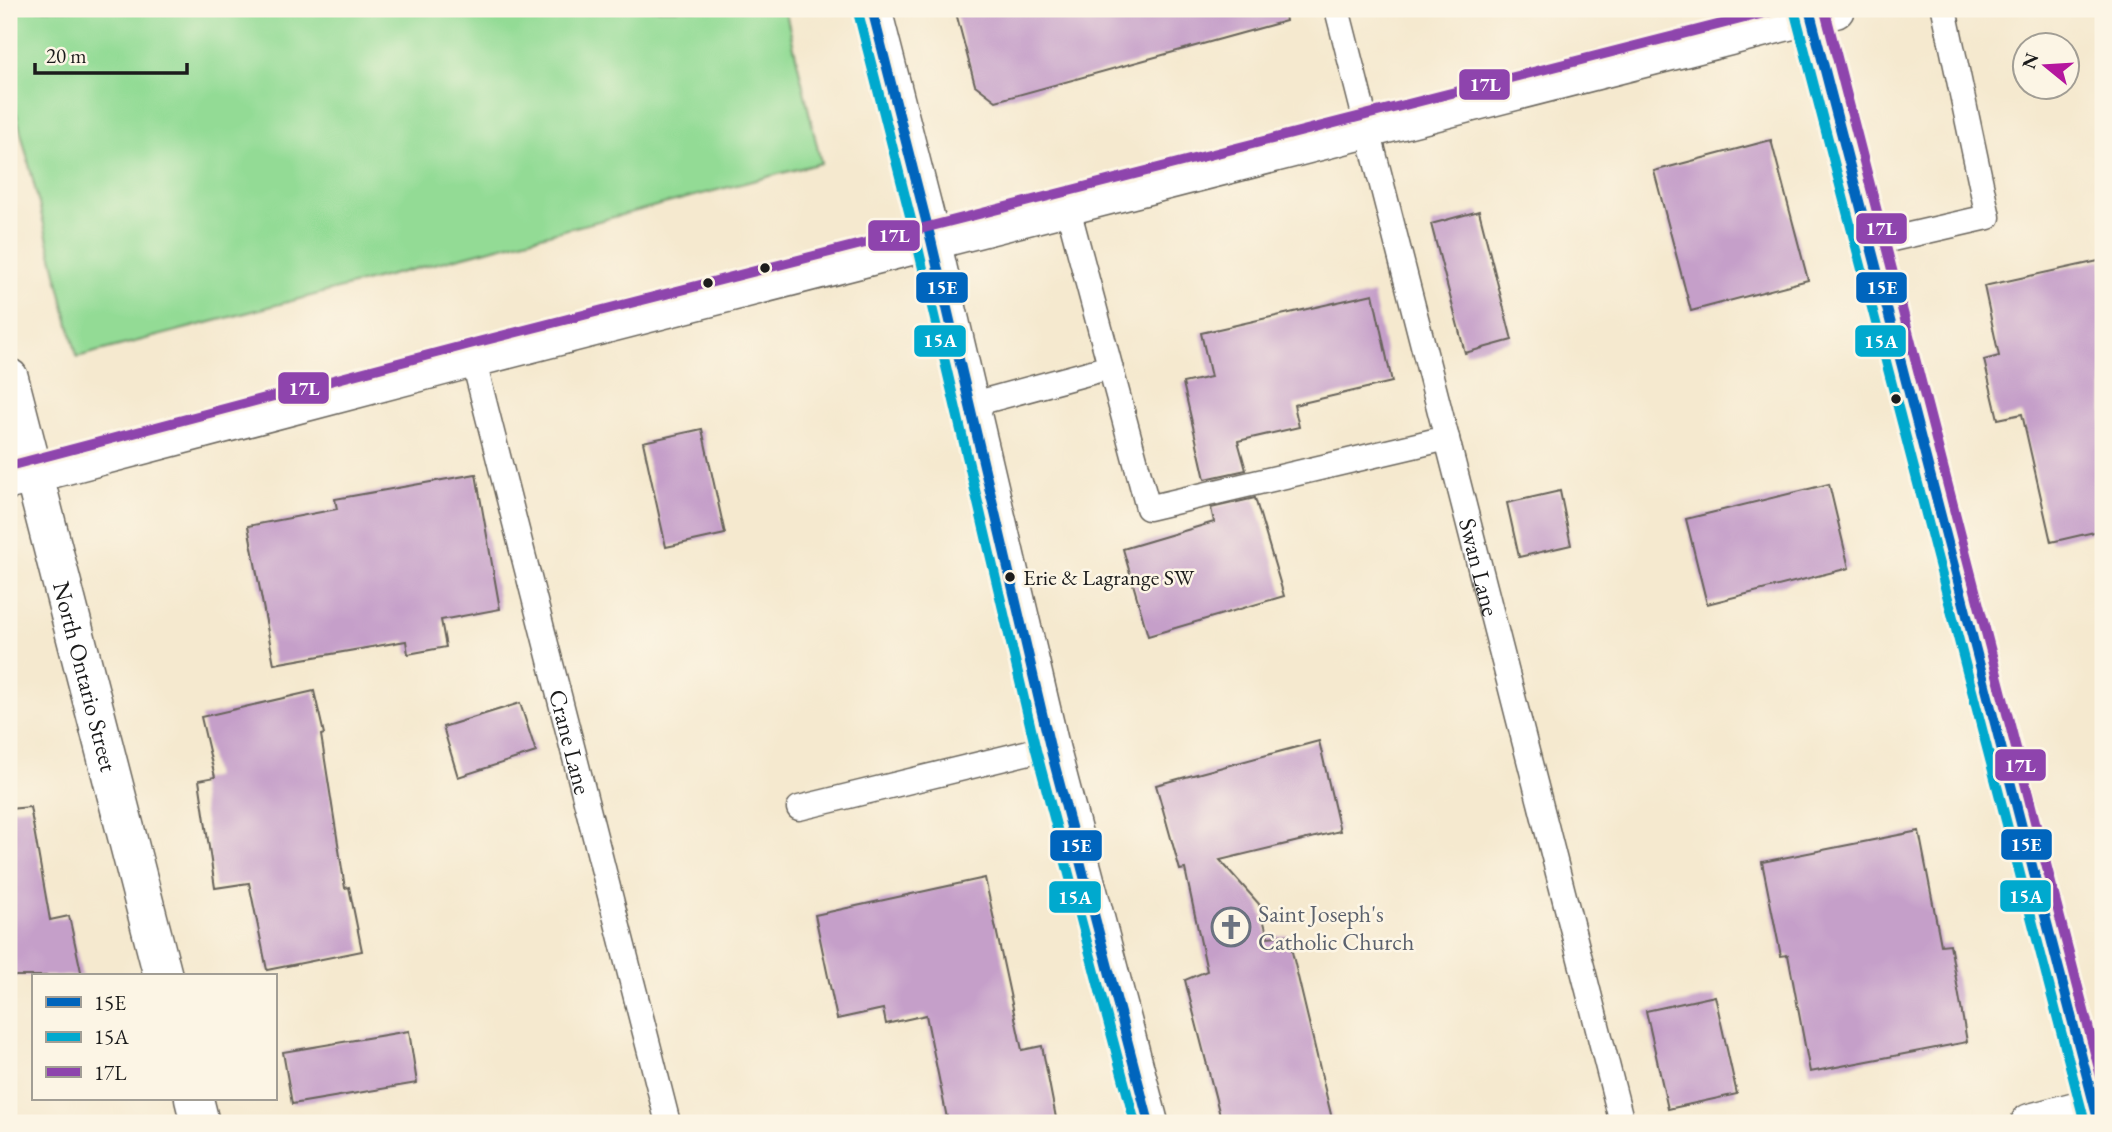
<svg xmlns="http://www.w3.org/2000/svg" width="2112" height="1132" font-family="'EB Garamond',serif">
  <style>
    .green { fill: #93db95; stroke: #587c58; stroke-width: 2 }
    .building { fill: #c59fc9 }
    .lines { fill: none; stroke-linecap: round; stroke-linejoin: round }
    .lane-casing { stroke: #68645b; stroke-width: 27 }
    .street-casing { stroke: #68645b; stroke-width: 41 }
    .secondary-casing { stroke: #68645b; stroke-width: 41 }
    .lane { stroke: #fff; stroke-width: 24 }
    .street { stroke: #fff; stroke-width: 38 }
    .secondary { stroke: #fff; stroke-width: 38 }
    .bus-1-casing { stroke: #fcf5e5; stroke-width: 16 }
    .bus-2-casing { stroke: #fcf5e5; stroke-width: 16 }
    .bus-3-casing { stroke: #fcf5e5; stroke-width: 16 }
    .bus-1 { stroke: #0065bd; stroke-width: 10 }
    .bus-2 { stroke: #00a9ce; stroke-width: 10 }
    .bus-3 { stroke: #8e44ad; stroke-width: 10 }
    .bus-dot { fill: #1c1c1c; stroke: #fcf5e5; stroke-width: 2.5 }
    .labels { text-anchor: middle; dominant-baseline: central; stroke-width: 5; stroke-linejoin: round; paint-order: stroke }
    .bus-label { font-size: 22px; fill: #1c1c1c; stroke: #fcf5e5; text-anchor: start }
    .street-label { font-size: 24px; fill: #1c1c1c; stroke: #fcf5e5 }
    .worship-label { font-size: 24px; fill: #5b616d; stroke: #fcf5e5; text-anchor: start }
    .line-badge { stroke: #fcf5e5; stroke-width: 2.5 }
    .badge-label { font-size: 19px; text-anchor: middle; font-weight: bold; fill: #fff }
  </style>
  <rect width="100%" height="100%" fill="#fcf5e5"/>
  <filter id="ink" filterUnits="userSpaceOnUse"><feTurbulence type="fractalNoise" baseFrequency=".0143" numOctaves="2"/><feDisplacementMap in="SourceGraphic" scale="14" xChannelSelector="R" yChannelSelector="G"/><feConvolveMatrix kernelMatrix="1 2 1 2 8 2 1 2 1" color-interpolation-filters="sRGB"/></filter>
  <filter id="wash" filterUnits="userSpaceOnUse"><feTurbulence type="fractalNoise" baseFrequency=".00686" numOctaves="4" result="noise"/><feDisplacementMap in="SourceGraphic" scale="28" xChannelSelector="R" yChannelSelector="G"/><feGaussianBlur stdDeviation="1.57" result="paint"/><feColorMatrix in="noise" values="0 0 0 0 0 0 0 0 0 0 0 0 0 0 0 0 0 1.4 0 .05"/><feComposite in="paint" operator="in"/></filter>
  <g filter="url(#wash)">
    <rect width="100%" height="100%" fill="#f5e9cf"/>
    <path class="green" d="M9 9H785L821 163 77 357 9 84Z"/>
    <g id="blocks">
      <path class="building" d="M955 9H1284L1286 21 996 101 975 85Z
        M1771 140 1808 280 1691 311 1654 171Z
        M1479 211 1512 340 1465 353 1431 224Z
        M2103 260V530L2051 542 2022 414 1998 419 1984 360 1999 356 1984 286Z
        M1373 294 1392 382 1294 405 1299 427 1238 441 1246 470 1205 479 1183 383 1211 377 1201 333Z
        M702 429 725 534 666 547 643 442Z
        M476 474 500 609 441 620 446 647 408 654 406 641 274 664 248 526 337 509 335 499Z
        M1829 484 1849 568 1707 604 1686 519Z
        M1560 491 1571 545 1519 557 1507 503Z
        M1255 498 1284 596 1148 636 1123 549 1214 522 1211 508Z
        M314 691 324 734 321 735 345 888 349 887 362 951 267 970 249 883 215 888 199 780 215 777 201 717Z
        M520 703 536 752 458 777 443 727Z
        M1319 741 1340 831 1220 860 1259 904 1268 937 1288 935 1333 1123H1222L1185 980 1207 971 1185 869 1180 870 1156 785Z
        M30 807 50 920 69 916 82 976H9V809Z
        M1919 831 1941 945 1950 944 1967 1042 1810 1072 1788 955 1781 956 1762 862Z
        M985 878 1022 1050 1042 1046 1057 1123H948L926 1015 886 1024 883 1009 837 1019 815 915Z
        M1715 996 1737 1094 1668 1109 1646 1011Z
        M409 1031 417 1083 292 1104 283 1052Z"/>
    </g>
  </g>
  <g filter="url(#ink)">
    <use href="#blocks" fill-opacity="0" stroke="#68645b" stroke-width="2"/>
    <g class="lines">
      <defs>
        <g id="lane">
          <path id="s1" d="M1337 9 1622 1123"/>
          <path d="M1067 205 1148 508 1447 438"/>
          <path d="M1870 244 1988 217 1944 9"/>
          <path id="s2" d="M473 358 668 1123"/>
          <path d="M970 405 1110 367"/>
          <path d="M799 808 1050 747"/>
        </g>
        <g id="street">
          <path id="s3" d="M9 378 163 976"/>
          <path d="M194 1099 200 1123"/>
          <path d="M2030 1123 2103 1104"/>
        </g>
        <path id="secondary" d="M872 9 931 240 1050 747 1149 1123
          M1809 9 2099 1123
          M9 480 473 358 1835 9"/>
      </defs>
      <use href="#lane" class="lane-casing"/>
      <use href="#street" class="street-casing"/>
      <use href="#secondary" class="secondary-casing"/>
      <use href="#lane" class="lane"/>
      <use href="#street" class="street"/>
      <use href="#secondary" class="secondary"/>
      <defs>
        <path id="bus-1" d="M872 9 931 240 1050 747 1149 1123
          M1809 9 2099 1123"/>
        <path id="bus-2" d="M858 12 917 243 1036 750 1135 1123
          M1795 13 2085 1123"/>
        <path id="bus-3" d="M1825 11 2103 1084
          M9 466 470 344 1780 9"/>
      </defs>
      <use href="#bus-1" class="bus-1-casing"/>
      <use href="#bus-2" class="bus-2-casing"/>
      <use href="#bus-3" class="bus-3-casing"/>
      <use href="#bus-1" class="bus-1"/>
      <use href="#bus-2" class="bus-2"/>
      <use href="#bus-3" class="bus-3"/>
    </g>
  </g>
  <defs>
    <symbol id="church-ring" viewBox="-11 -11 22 22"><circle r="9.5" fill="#fcf5e5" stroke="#6b7280" stroke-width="1.5"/><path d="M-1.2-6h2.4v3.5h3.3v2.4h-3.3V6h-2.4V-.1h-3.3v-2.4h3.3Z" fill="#6b7280"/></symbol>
  </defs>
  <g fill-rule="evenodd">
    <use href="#church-ring" x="1209" y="905" width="44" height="44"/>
  </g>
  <g class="bus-dot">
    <circle cx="765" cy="268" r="6"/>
    <circle cx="708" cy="283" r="6"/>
    <circle cx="1896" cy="399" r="6"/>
    <circle cx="1010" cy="577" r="6"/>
  </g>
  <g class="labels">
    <g class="bus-label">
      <text x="1023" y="577">Erie &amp; Lagrange SW</text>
    </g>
    <g class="street-label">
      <text stroke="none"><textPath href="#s1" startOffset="576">Swan Lane</textPath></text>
      <text stroke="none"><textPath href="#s3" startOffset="308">North Ontario Street</textPath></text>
      <text stroke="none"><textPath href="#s2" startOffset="396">Crane Lane</textPath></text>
    </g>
    <g class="worship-label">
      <text x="1258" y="913">Saint Joseph's<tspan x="1258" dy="28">Catholic Church</tspan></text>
    </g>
  </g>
  <g class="line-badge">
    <rect x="1458" y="68" width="53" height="33" rx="7" fill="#8e44ad"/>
    <rect x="1855" y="212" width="53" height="33" rx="7" fill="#8e44ad"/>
    <rect x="867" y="219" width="54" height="33" rx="7" fill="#8e44ad"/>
    <rect x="915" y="271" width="54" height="33" rx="7" fill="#0065bd"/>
    <rect x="1855" y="271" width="53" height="33" rx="7" fill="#0065bd"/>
    <rect x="913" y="324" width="54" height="34" rx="7" fill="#00a9ce"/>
    <rect x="1854" y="324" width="53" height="34" rx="7" fill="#00a9ce"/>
    <rect x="277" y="371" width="53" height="34" rx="7" fill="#8e44ad"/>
    <rect x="1994" y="748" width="53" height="34" rx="7" fill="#8e44ad"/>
    <rect x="2000" y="828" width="53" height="33" rx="7" fill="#0065bd"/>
    <rect x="1049" y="829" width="54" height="33" rx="7" fill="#0065bd"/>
    <rect x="1999" y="879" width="53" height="34" rx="7" fill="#00a9ce"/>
    <rect x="1048" y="880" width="54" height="34" rx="7" fill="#00a9ce"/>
  </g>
  <g class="badge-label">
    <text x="1485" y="91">17L</text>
    <text x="1881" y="235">17L</text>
    <text x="894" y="242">17L</text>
    <text x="942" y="294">15E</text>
    <text x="1882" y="294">15E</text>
    <text x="940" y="347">15A</text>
    <text x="1881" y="348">15A</text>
    <text x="304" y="395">17L</text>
    <text x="2020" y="772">17L</text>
    <text x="2026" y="851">15E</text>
    <text x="1076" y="852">15E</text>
    <text x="2026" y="903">15A</text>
    <text x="1075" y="904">15A</text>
  </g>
  <rect width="2112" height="1132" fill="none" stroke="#fcf5e5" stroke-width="35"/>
  <rect x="32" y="974" width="245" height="126" fill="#fcf5e5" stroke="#a29e95" stroke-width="2"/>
  <rect x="46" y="997" width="35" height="10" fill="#0065bd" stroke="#a29e95" stroke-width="2"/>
  <text x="94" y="1010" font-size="21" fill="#1c1c1c">15E</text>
  <rect x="46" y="1032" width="35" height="10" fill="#00a9ce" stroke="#a29e95" stroke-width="2"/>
  <text x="94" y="1044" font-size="21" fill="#1c1c1c">15A</text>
  <rect x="46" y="1067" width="35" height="10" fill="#8e44ad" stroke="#a29e95" stroke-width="2"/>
  <text x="94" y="1080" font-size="21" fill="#1c1c1c">17L</text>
  <g transform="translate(2046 66) rotate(288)"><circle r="33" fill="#fcf5e5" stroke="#a29e95" stroke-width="2"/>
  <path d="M0-5L12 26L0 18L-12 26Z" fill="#b5179e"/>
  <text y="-10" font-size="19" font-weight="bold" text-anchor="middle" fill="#1c1c1c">N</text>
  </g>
  <path d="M35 63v10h152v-10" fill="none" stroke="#1c1c1c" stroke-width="3.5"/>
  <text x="46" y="63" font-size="21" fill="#1c1c1c" stroke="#fcf5e5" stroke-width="5" paint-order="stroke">20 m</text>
</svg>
